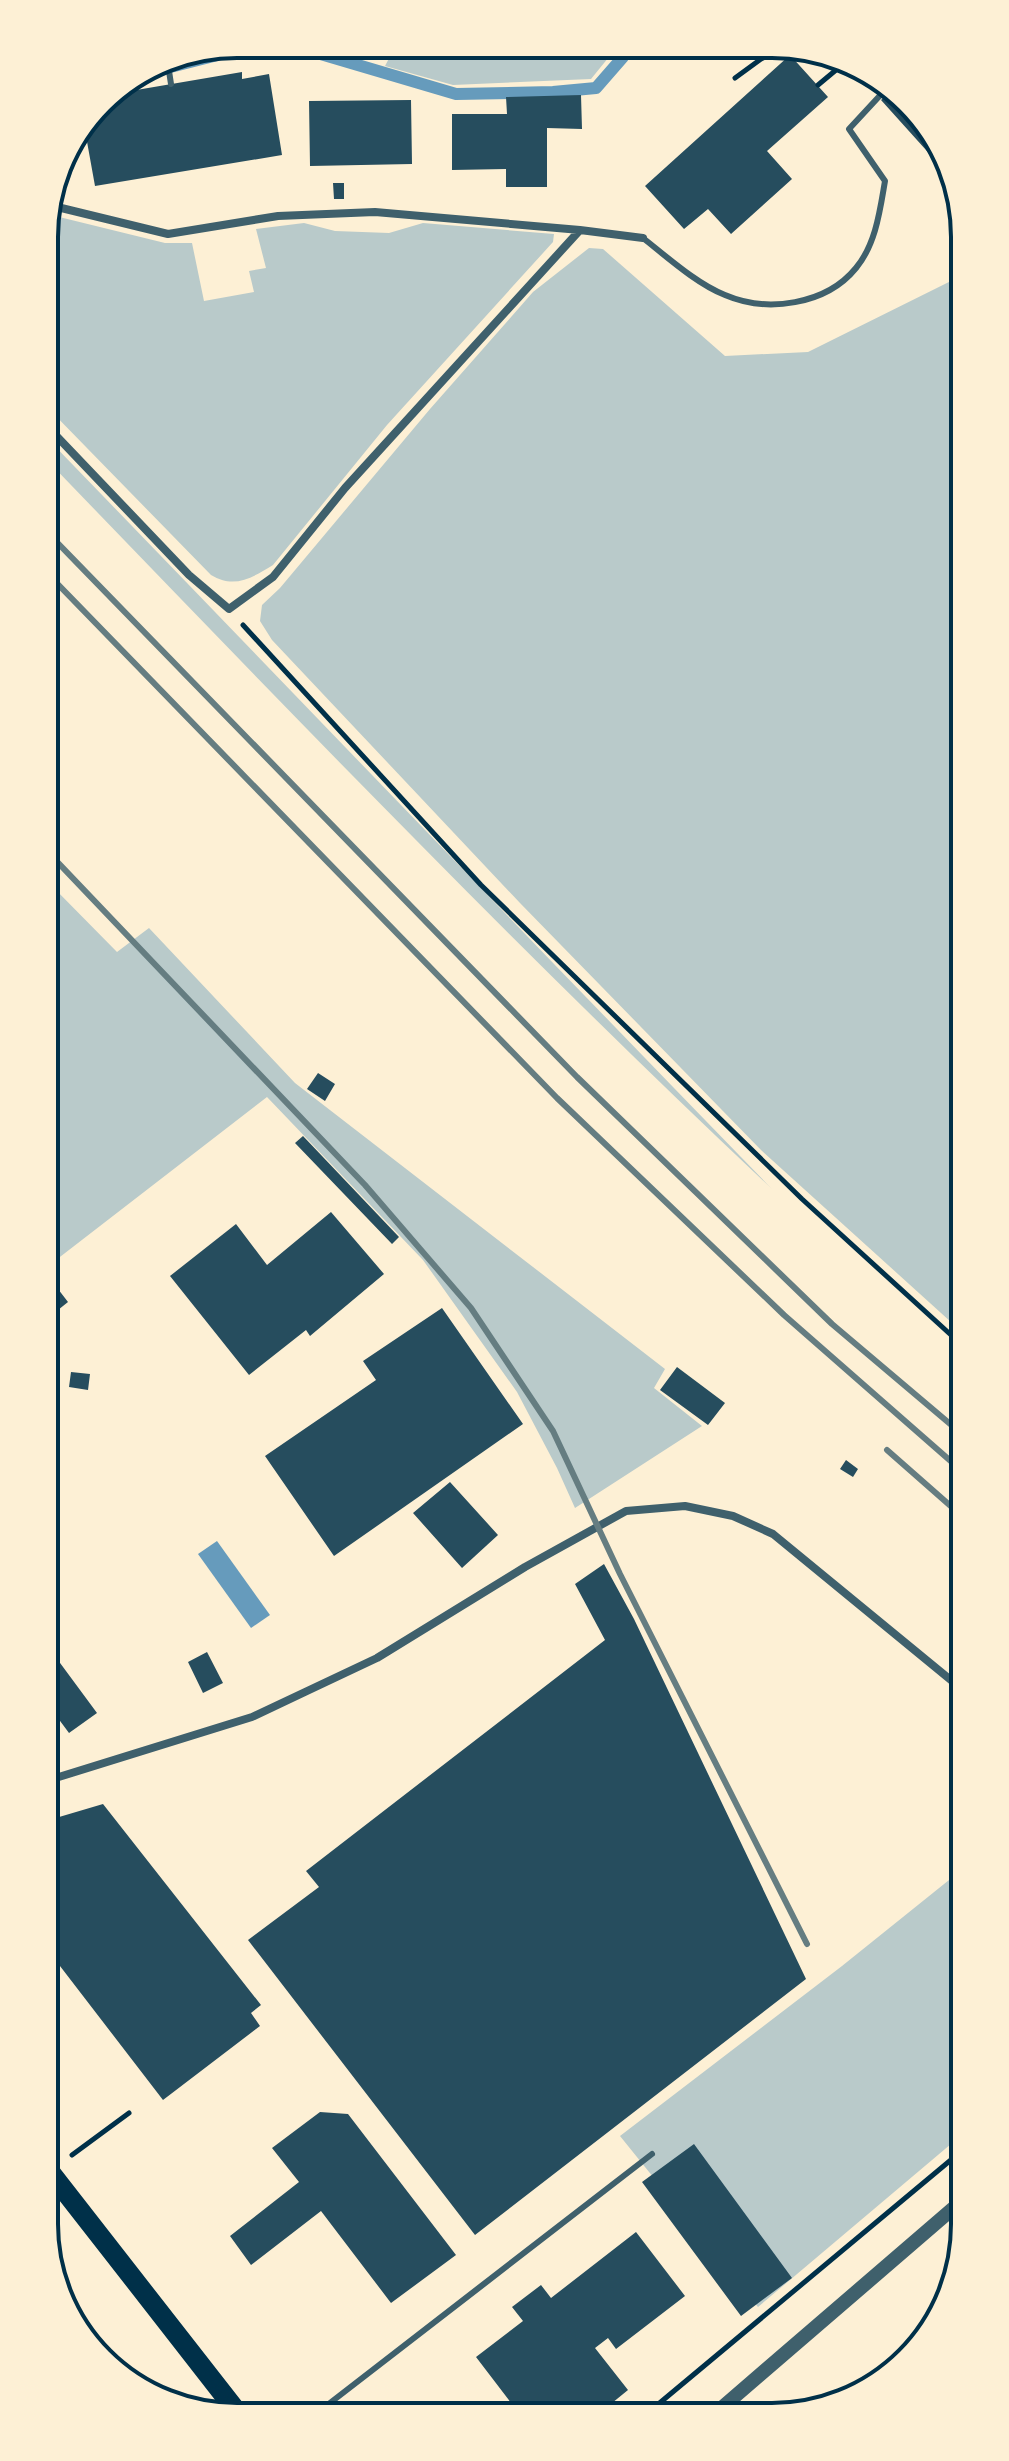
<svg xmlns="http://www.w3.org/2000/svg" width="1009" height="2461" font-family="'Fira Sans',sans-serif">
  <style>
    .green { fill: #b9caca }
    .water { fill: #669bbc }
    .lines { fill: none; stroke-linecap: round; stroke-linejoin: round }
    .stream { stroke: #669bbc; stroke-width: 12 }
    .building { fill: #264d5e }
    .path { stroke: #003049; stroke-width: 5 }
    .service { stroke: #3f606c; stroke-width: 6 }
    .minor { stroke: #3f606c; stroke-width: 8 }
    .tertiary { stroke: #3f606c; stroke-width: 14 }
    .primary { stroke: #003049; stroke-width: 20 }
    .rail { stroke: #657d81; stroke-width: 6 }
    .rim { fill: none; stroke: #003049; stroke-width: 4 }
  </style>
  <rect width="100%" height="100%" fill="#fdf0d5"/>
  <path class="green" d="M396 45 614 46 613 52 591 79 453 85 385 66Z
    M47 214 165 243H192L204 301 254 292 249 271 266 268 256 229 304 223 335 231 389 233 423 223 554 234 553 242 387 425 273 565C252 578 234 589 211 575L45 405 44 224Z
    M589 248 603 249 725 356 808 352 959 277 962 1332 761 1150 520 903 272 640 260 621 262 605 280 588 430 409 533 292Z
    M45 436C288 687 529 939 772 1189 522 954 283 705 45 458Z
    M50 884 117 952 149 928 295 1083 665 1369 654 1388 702 1426 575 1508 557 1468 517 1392 423 1260 267 1097 56 1260 47 1250 46 886Z
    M964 1868V2133L758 2307 620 2136 842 1966Z"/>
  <path class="water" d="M217 1541 270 1615 251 1628 198 1554Z"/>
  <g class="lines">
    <path class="stream" d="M307 50 456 94 553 92 596 88 623 57 625 46
      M135 76 245 48"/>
  </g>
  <path class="building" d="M790 55 828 97 767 151 792 179 731 234 708 209 684 229 645 186Z
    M242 72V79L269 74 282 155 95 186 84 125 107 95Z
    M891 91 908 100 953 180 881 100Z
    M581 95 582 129 547 128V187H506V169L452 170V114H507L506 97Z
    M411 100 412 164 310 166 309 101Z
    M333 183H344V199H334Z
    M318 1073 335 1084 325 1101 307 1089Z
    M303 1136 399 1237 392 1244 295 1143Z
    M331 1212 384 1274 310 1336 306 1330 249 1375 170 1276 236 1224 267 1265Z
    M48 1276 68 1302 48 1318Z
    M442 1308 523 1424 334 1556 265 1456 376 1380 363 1361Z
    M677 1367 725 1403 708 1425 660 1390Z
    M71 1372 90 1374 88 1390 69 1387Z
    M846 1460 858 1469 853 1477 840 1469Z
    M450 1482 498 1535 462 1568 413 1513Z
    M604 1564 634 1619 806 1979 475 2235 248 1940 319 1887 306 1871 605 1640 575 1584Z
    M49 1648 97 1713 69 1733 49 1706Z
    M207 1652 223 1683 203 1693 188 1662Z
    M103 1804 261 2005 251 2013 260 2026 163 2100 50 1953 49 1928 56 1923 49 1915V1857L57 1850 49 1839V1820Z
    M320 2112 348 2114 456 2255 391 2303 321 2211 251 2265 230 2236 299 2182 272 2148Z
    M694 2144 792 2278 741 2316 642 2182Z
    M636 2232 685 2296 616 2349 608 2338 595 2348 628 2390 601 2412H593L588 2404 578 2412H518L476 2357 523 2321 512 2307 541 2285 551 2298Z"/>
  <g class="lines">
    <path class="path" d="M735 78 761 59 784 47
      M818 85 842 65
      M243 625 481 885 802 1199 962 1345
      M72 2155 129 2113
      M650 2411 964 2149"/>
    <path class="service" d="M167 58 171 84
      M643 238C667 257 697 284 725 295 767 313 826 305 856 268 876 244 880 210 885 181L849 129 886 89
      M317 2413 652 2154"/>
    <path class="minor" d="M49 205 168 234 278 216 375 212 580 230
      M45 424 189 575 229 609 273 577 345 488 580 230 643 238
      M49 1780 252 1717 305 1692 377 1658 525 1567 626 1511 685 1506 733 1516 773 1534 952 1681"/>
    <path class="tertiary" d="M718 2411 964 2199"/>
    <path class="primary" d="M50 2172 238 2413"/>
    <path class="rail" d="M45 530 577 1077 832 1324 962 1434
      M45 571 557 1098 784 1315 962 1471
      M46 850 365 1185 471 1308 553 1431 620 1574 807 1944
      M887 1450 962 1516"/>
  </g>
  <path d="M0 0H1009V2461H0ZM237 58H772A179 179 0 0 1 951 237V2224A179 179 0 0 1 772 2403H237A179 179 0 0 1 58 2224V237A179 179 0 0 1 237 58Z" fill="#fdf0d5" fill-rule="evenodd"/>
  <path class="rim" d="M237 58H772A179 179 0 0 1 951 237V2224A179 179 0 0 1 772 2403H237A179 179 0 0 1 58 2224V237A179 179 0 0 1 237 58Z"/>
</svg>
